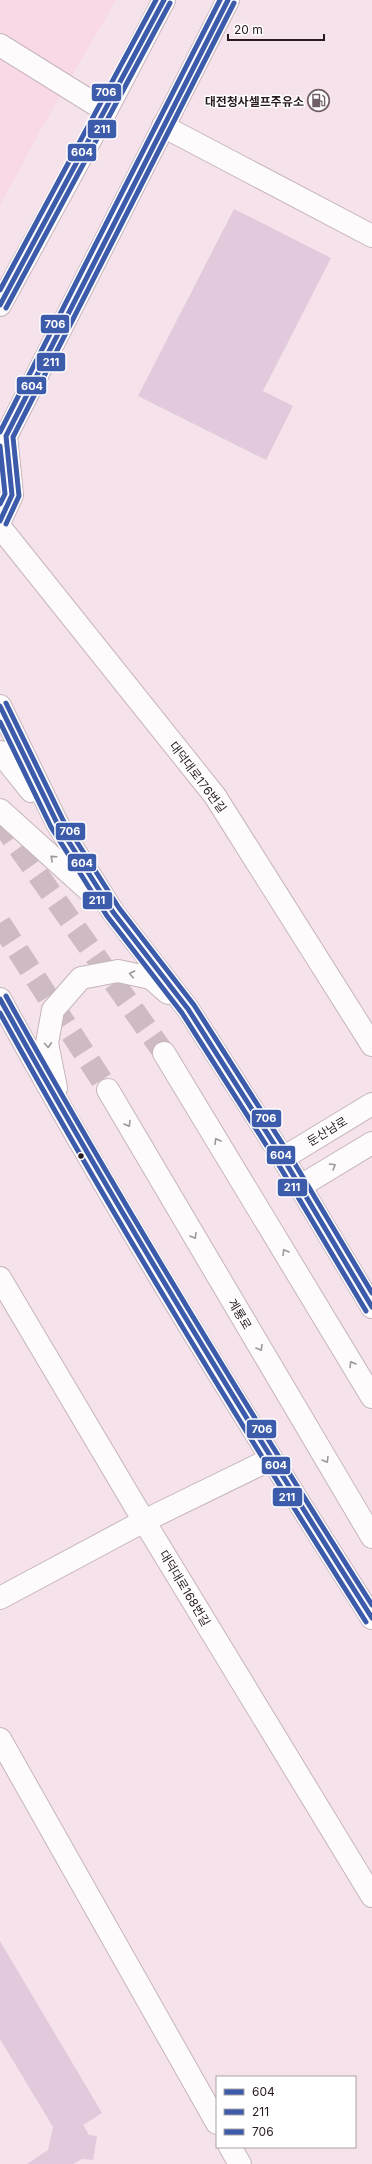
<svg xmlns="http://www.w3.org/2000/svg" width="372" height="2164" font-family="Inter,'Noto Sans KR',sans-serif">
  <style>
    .built { fill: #f9d9e7 }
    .building { fill: #e2cadc }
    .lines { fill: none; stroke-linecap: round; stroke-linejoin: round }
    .primary-tunnel { stroke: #cdbac3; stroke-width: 22; stroke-dasharray: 22 11; stroke-linecap: butt }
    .street-casing { stroke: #c6b5bd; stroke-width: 24 }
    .secondary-casing { stroke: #c6b5bd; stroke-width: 24 }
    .primary-casing { stroke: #c6b5bd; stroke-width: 24 }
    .street { stroke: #fefbfc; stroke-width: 22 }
    .secondary { stroke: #fefbfc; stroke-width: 22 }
    .primary { stroke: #fefbfc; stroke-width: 22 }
    .bus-1-casing { stroke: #fff; stroke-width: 8 }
    .bus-2-casing { stroke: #fff; stroke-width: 8 }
    .bus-3-casing { stroke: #fff; stroke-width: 8 }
    .bus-1 { stroke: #3d5bab; stroke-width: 5 }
    .bus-2 { stroke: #3d5bab; stroke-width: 5 }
    .bus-3 { stroke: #3d5bab; stroke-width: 5 }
    .oneway { stroke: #9e9699 }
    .bus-dot { fill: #291a21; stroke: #fff; stroke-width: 1.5 }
    .labels { text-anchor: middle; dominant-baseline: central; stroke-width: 3; stroke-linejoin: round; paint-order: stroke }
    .poi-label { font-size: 12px; font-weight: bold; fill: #291a21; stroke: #fff; text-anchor: end }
    .street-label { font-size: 12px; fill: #291a21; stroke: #fff }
    .line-badge { stroke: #fff; stroke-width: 1.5 }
    .badge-label { font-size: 11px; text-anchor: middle; font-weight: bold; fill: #fff }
  </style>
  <rect width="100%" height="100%" fill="#f6e2eb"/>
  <path class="built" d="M0 0H116L45 122 0 205Z"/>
  <path class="building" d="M234 209 331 258 263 391 293 406 266 460 138 396Z
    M0 1941 102 2113 83 2125 89 2135 97 2136 93 2160 82 2159 73 2164H27L48 2150 53 2127 0 2039Z"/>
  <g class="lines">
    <path class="primary-tunnel" d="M0 821 164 1053
      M0 923 108 1090"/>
    <defs>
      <path id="street" d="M0 45 106 111
        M163 126 372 236
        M0 527 215 796 372 1045
        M0 1278 144 1521 372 1896
        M0 1598 144 1521 271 1459
        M0 1739 217 2123
        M230 2147 240 2164"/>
      <path id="secondary" d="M283 1158 372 1104
        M299 1187 372 1143"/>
      <path id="primary" d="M0 305 106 111 164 0
        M0 448 228 0
        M0 521 12 495 6 436
        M0 706 57 823 113 912 188 1009 283 1158 372 1307
        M0 752 31 791
        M0 810 94 895
        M0 999C115 1210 243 1415 372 1618
        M164 1053 372 1397
        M56 1088 47 1043 53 1010 81 978 118 971 151 978 168 993
        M108 1090 372 1537"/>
    </defs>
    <use href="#street" class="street-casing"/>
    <use href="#secondary" class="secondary-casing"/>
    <use href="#primary" class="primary-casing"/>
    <use href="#street" class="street"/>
    <use href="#secondary" class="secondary"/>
    <use href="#primary" class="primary"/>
    <defs>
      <path id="bus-1" d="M0 305 164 0
        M0 521 12 495 6 436 228 0
        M0 706 57 823 113 912 188 1009 283 1158 372 1307
        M0 999C117 1210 243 1415 372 1618"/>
      <path id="bus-2" d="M6 308 170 3
        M6 524 19 496 13 437 234 3
        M0 722 51 827 107 916 182 1013 277 1162 366 1311
        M0 1013C115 1221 239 1422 366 1622"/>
      <path id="bus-3" d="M0 290 156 0
        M0 432 220 0
        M0 446 5 494 0 504
        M6 703 63 820 119 908 194 1005 289 1154 372 1293
        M6 996C121 1203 245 1405 372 1605"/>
    </defs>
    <use href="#bus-1" class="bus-1-casing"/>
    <use href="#bus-2" class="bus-2-casing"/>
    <use href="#bus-3" class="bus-3-casing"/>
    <use href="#bus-1" class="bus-1"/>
    <use href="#bus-2" class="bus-2"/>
    <use href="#bus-3" class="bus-3"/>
  </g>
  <defs><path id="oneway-chevron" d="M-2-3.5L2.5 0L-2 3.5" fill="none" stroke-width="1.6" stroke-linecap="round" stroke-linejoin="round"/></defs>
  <g class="oneway">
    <use href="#oneway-chevron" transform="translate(53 858) rotate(-138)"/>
    <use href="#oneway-chevron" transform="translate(132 974) rotate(-168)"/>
    <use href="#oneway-chevron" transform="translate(48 1045) rotate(86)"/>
    <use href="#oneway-chevron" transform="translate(128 1124) rotate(59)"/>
    <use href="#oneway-chevron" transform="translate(217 1141) rotate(-121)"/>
    <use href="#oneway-chevron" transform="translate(333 1166) rotate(-31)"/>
    <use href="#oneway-chevron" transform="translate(194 1236) rotate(59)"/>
    <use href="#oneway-chevron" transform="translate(285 1252) rotate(-121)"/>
    <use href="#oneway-chevron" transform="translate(260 1348) rotate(59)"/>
    <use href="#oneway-chevron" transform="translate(352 1364) rotate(-121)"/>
    <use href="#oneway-chevron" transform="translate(326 1460) rotate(59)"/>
  </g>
  <defs>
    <symbol id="fuel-ring" viewBox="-11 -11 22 22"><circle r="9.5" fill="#fff" stroke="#716068" stroke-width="1.5"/><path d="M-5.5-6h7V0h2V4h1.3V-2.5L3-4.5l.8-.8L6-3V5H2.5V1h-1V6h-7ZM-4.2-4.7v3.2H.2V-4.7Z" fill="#716068"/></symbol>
  </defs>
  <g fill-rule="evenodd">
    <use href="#fuel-ring" x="306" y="88" width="25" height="25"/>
  </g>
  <circle class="bus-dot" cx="81" cy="1156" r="3.5"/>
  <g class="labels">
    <g class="poi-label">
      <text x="304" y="101">대전청사셀프주유소</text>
    </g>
    <g class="street-label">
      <text transform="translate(198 777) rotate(53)">대덕대로176번길</text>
      <text transform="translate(327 1131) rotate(-31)">둔산남로</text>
      <text transform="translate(240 1314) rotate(59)">계룡로</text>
      <text transform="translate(185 1588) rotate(59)">대덕대로168번길</text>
    </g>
  </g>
  <g class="line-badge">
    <rect x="91" y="83" width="31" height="19" rx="4" fill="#3d5bab"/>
    <rect x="87" y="119" width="30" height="20" rx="4" fill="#3d5bab"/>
    <rect x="67" y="143" width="30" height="19" rx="4" fill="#3d5bab"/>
    <rect x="40" y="314" width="30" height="20" rx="4" fill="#3d5bab"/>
    <rect x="36" y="352" width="30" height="20" rx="4" fill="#3d5bab"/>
    <rect x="16" y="376" width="31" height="19" rx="4" fill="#3d5bab"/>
    <rect x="55" y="822" width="31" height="19" rx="4" fill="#3d5bab"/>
    <rect x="67" y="853" width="30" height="19" rx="4" fill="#3d5bab"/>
    <rect x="82" y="891" width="31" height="19" rx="4" fill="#3d5bab"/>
    <rect x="251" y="1109" width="31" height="19" rx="4" fill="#3d5bab"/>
    <rect x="266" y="1145" width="30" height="20" rx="4" fill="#3d5bab"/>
    <rect x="277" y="1178" width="31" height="19" rx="4" fill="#3d5bab"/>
    <rect x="246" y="1419" width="31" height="20" rx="4" fill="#3d5bab"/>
    <rect x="261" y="1456" width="30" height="19" rx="4" fill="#3d5bab"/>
    <rect x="272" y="1487" width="31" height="20" rx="4" fill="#3d5bab"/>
  </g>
  <g class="badge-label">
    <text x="106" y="96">706</text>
    <text x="102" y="133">211</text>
    <text x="82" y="156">604</text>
    <text x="55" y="328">706</text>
    <text x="51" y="366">211</text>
    <text x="32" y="390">604</text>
    <text x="70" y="835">706</text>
    <text x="82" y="867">604</text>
    <text x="97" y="904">211</text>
    <text x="266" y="1122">706</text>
    <text x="281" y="1159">604</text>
    <text x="292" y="1191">211</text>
    <text x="262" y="1433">706</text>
    <text x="276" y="1469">604</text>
    <text x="287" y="1501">211</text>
  </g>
  <rect x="216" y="2076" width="140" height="72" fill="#ffffff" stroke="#a9a3a6"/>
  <rect x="224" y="2089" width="20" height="6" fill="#3d5bab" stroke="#a9a3a6"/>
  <text x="252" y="2096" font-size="12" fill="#291a21">604</text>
  <rect x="224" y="2109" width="20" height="6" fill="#3d5bab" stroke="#a9a3a6"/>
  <text x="252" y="2116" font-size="12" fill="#291a21">211</text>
  <rect x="224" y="2129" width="20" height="6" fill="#3d5bab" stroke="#a9a3a6"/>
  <text x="252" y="2136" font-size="12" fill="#291a21">706</text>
  <path d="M228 34v6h96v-6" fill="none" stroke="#291a21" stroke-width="2"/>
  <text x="234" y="34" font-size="12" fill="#291a21" stroke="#ffffff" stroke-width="3" paint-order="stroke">20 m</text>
</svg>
